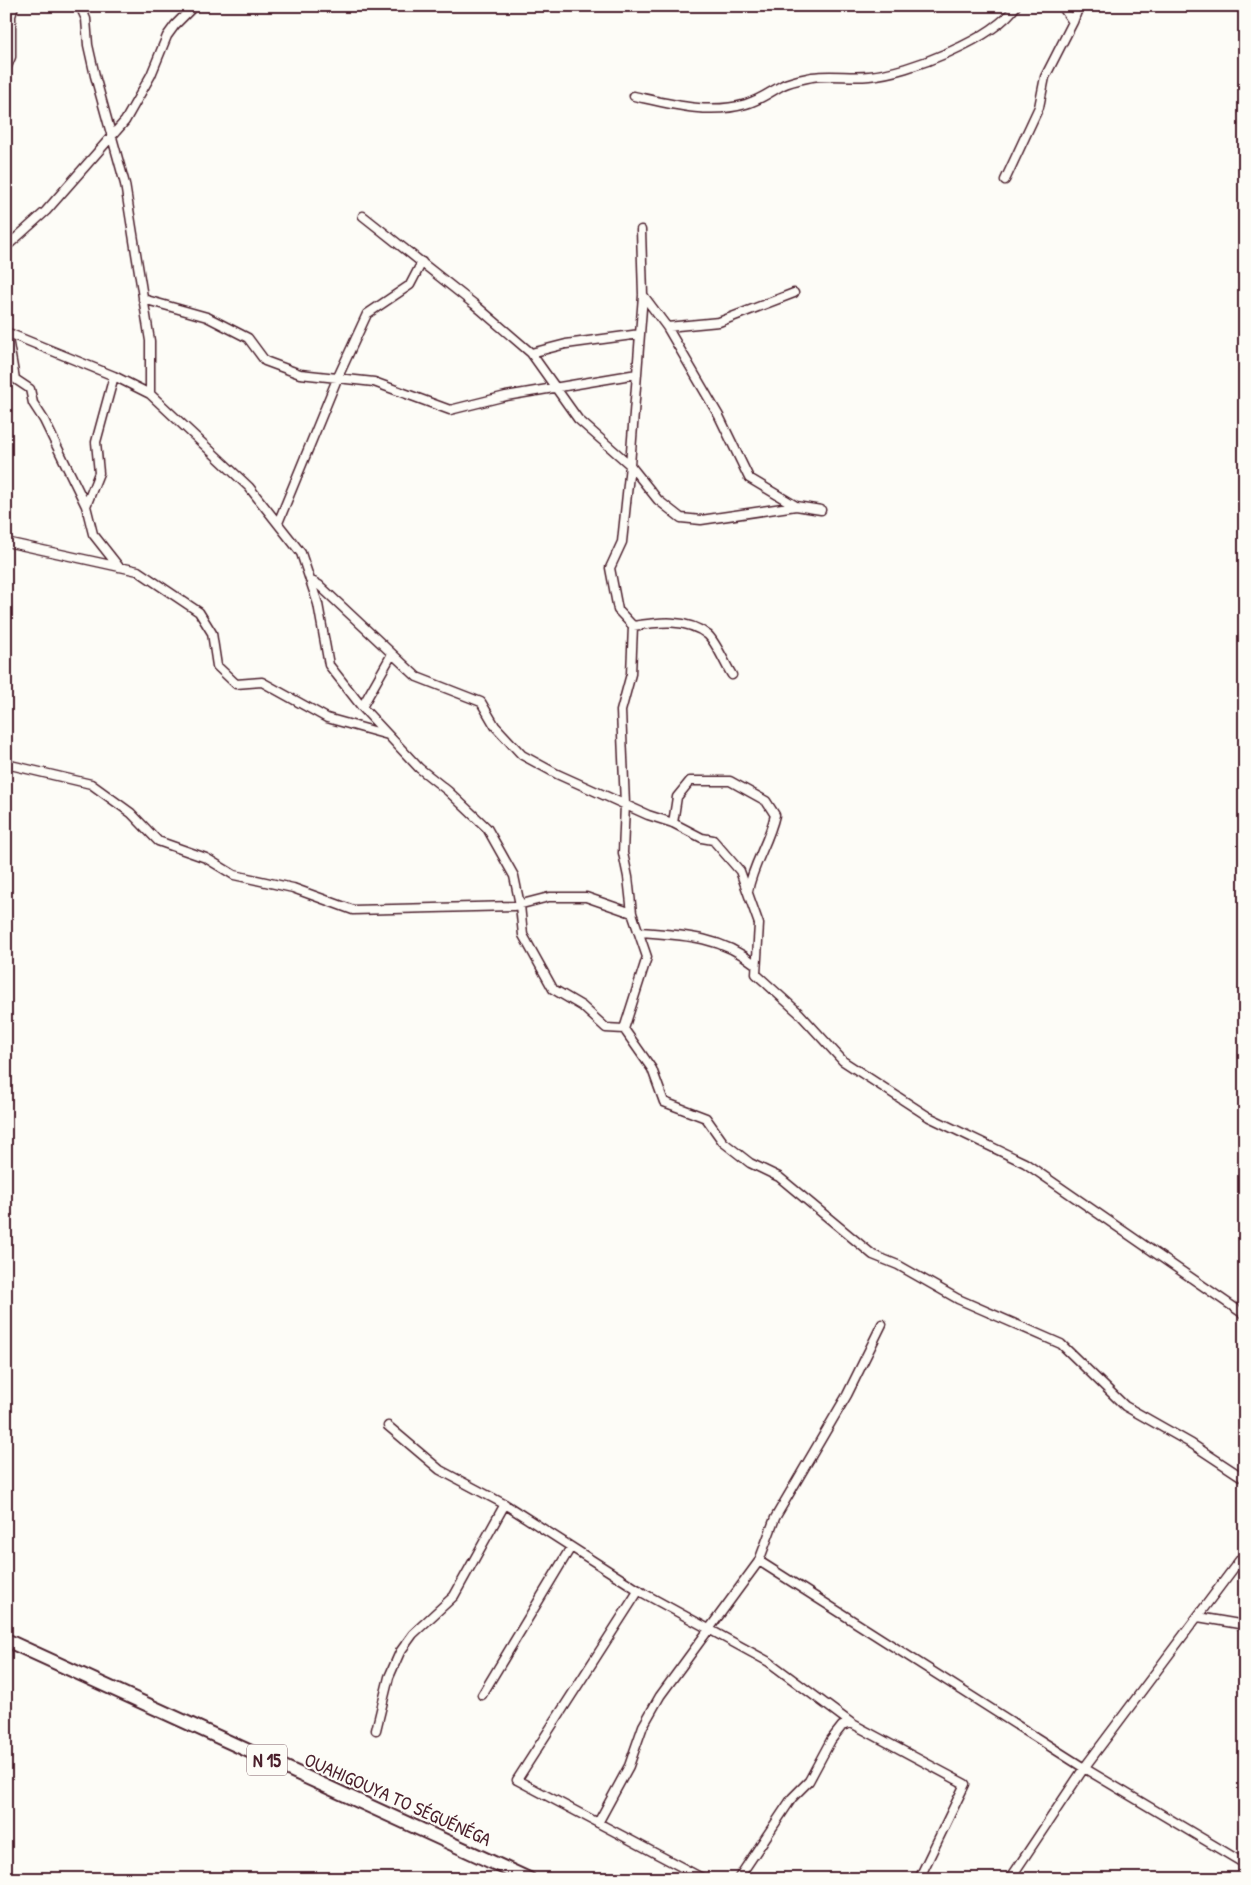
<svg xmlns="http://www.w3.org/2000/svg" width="1251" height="1885" font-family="'Patrick Hand',sans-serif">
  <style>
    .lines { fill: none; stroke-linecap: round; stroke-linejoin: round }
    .minor-casing { stroke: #4a1f2b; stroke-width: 11 }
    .primary-casing { stroke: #4a1f2b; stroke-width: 16 }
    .minor { stroke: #fdfcf7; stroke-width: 8 }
    .primary { stroke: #fdfcf7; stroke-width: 12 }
    .labels { text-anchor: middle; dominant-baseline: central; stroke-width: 4.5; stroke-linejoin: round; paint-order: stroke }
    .shield { fill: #fdfcf7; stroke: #806168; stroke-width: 1 }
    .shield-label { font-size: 18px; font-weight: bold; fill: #4a1f2b }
    .street-label { font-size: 19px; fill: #4a1f2b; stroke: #fdfcf7 }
  </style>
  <rect width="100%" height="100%" fill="#fdfcf7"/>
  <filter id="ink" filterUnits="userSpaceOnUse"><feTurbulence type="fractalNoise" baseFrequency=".02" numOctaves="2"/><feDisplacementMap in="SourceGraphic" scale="10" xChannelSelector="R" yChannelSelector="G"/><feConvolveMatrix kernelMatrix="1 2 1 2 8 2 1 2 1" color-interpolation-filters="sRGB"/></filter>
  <g filter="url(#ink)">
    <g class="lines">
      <defs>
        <path id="minor" d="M80 6 86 19 88 45 95 76 125 184 150 341V394L249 487 301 553 318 604 329 665 362 707 419 768 448 791 487 828 514 876 520 905 523 935 553 989 582 1006 606 1028 624 1029 652 1069 664 1102 706 1118 723 1142 750 1163 779 1177 873 1255 898 1265 958 1299 1061 1344 1125 1406 1192 1444 1245 1479
          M1073 22 1079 6
          M6 69 11 57V16L14 6
          M634 96C670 104 709 115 746 104 760 100 770 92 783 85 791 81 803 79 812 77 831 74 850 78 869 76 908 73 994 39 1016 6
          M1005 180 1039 107 1045 77 1073 22 1062 6
          M363 216 474 304 531 353 566 344 640 334
          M6 247 46 211 125 121 151 75 167 36 175 25 194 6
          M643 295 667 327 719 416 749 478 796 506
          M143 299 207 317 248 338 265 361 300 374 374 382 450 410 506 396 637 374
          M667 327 719 322 794 293
          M6 332 114 376 150 394
          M7 333 15 379 30 389 33 403 44 420 86 506 93 534 119 567
          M531 353 578 419 630 465 658 500 681 518 701 520 796 506 821 510
          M86 506 99 473 96 442 114 376
          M278 523 337 379 367 314 410 285 422 262
          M6 542 138 571 199 612 212 633 217 666 236 684 262 682 327 718 388 735
          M310 580 319 585 417 677 481 702 495 726 522 755 557 774 648 815 673 823 702 838 713 840 740 871 759 924 756 974 799 1013 843 1061 929 1117 1025 1163 1245 1315
          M633 626C658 622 687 618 708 635 716 642 726 666 732 675
          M362 707 392 654
          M6 764 91 784 131 813 158 841 206 858 234 875 293 888 353 910 514 906 549 897H586L632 913
          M673 823 677 797 690 781H730L766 801 775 815C769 842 753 864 748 891
          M639 932C681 935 721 936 755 964
          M624 1029 647 957 632 913 628 877 623 853 625 804 621 711 631 674 633 626 618 610 610 568 622 542 630 465 643 295 641 230
          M388 1426 440 1470 506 1505 643 1593 769 1662 851 1723 965 1784 919 1879
          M759 1561 1084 1768 1245 1864
          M639 1590 517 1780 704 1879
          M1198 1617 1245 1625
          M482 1695 571 1547
          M376 1730 389 1677 400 1652 413 1634 454 1596 505 1504
          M598 1823 629 1766 643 1726 660 1696 759 1561 775 1518 847 1395 882 1324
          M738 1879 792 1798 809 1781 831 1740 842 1726 851 1723
          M1010 1879 1084 1768 1245 1553"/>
        <path id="primary" d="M6 1640 529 1879"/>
      </defs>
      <use href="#minor" class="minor-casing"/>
      <use href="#primary" class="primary-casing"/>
      <use href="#minor" class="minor"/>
      <use href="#primary" class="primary"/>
    </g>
  </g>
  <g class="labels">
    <rect class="shield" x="247" y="1744.5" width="40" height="31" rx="4"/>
    <g class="shield-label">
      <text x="267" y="1760">N 15</text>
    </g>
    <g class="street-label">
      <text transform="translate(398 1799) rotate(24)">OUAHIGOUYA TO SÉGUÉNÉGA</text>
    </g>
  </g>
  <rect width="1251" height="1885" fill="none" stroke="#fdfcf7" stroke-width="25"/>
  <rect x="12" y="12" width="1226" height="1860" fill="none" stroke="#4a1f2b" stroke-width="2" filter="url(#ink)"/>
</svg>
